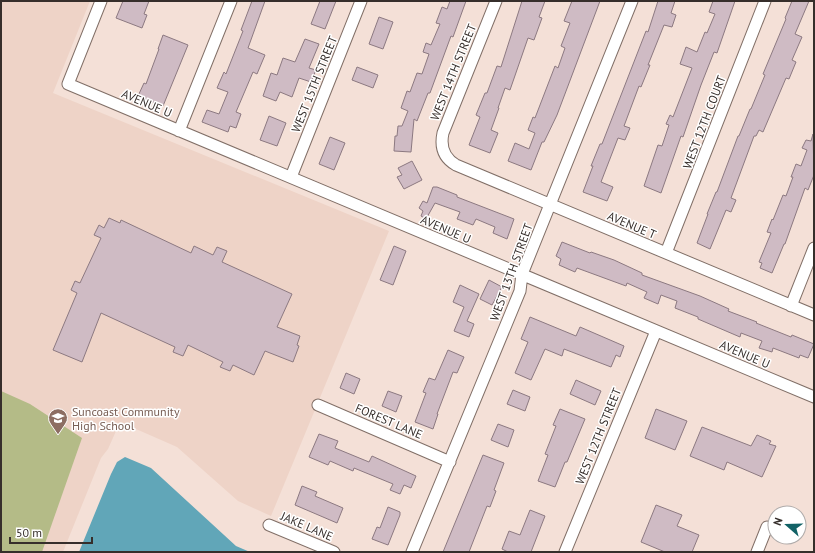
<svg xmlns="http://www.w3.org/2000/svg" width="815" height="553" font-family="'PT Sans',sans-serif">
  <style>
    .built { fill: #eed3c7 }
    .green { fill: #b4bb87 }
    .water { fill: #61a6b8 }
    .building { fill: #cfbbc4; stroke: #8c7981 }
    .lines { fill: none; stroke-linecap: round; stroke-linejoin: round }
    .minor-casing { stroke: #816f67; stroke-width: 13 }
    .minor { stroke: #fff; stroke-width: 11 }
    .labels { text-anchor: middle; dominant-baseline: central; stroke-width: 3; stroke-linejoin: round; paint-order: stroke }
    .street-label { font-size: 12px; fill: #362e2b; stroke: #fff }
    .education-label { font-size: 12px; fill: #785e54; stroke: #fff; text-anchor: start }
  </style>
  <rect width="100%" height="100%" fill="#f4e0d7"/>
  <path class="built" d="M1 1H90L53 93 389 231 271 516 238 501 177 447 120 422 108 449 101 458 63 552H1Z"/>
  <path class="green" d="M1 391 30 404 82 438 42 552H1Z"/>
  <path class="water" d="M125 457 151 468 236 546 250 552H79L111 474 117 462Z"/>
  <path class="building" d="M123 1H149L144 14 147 15 142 28 116 18Z
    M252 1H265L248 48 265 55 257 74 253 72 236 112 241 114 236 128 230 126 228 132 202 122 207 110 219 114 228 92 217 88 224 72 226 74 243 31 241 30Z
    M320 1H336L325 29 311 24Z
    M450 1H466L453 37 451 36 430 93H428L417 121 414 119 411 152 394 151 395 136H397L398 126H402L408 111 401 108 407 91 410 92 417 73 422 74 429 54 423 52 426 43 431 45 440 24 436 23 442 7 447 9Z
    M522 1H545L539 17 542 18 534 40 528 38 510 90 505 88 498 108H499L491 130 498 133 490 153 469 145 480 117 476 115 485 93H487L497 66 501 67Z
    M572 1H600L557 115 544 142H542L531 170 508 161 515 143 529 149 535 133 528 130 533 117 535 118 555 66 558 68 565 48 561 46 570 23 564 21Z
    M658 1H675L671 13 676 15 672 27 664 25 648 65H650L641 87 639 86 624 126 630 128 625 140 618 138 601 182 613 187 607 201 583 192 593 166H591L600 144H602L646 31 648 32Z
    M713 1H735L717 53 714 52 701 85 683 137 681 136 661 193 644 186 658 145 662 146 669 125 666 124 670 115 673 117 692 68 680 64 686 47 697 52 705 32 707 33 715 14 709 12Z
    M792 1H809L795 34 802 37 792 60 796 62 789 79 786 78 763 132 759 130 756 136H754L731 198 736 200 731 212 726 210 710 249 697 243 708 214H707L716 192H717L738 136H739L750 109H751L765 75 763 74 786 19 785 18Z
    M379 17 393 22 383 49 369 44Z
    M163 35 188 45 163 106 138 96 144 83 146 84 159 49H158Z
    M305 39 319 44 309 68 316 70 311 82 299 78 292 97 280 92 276 101 263 96 271 73 277 75 283 58 295 62Z
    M357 67 378 75 373 88 352 80Z
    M269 116 286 123 277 146 260 140Z
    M813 134 814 175 808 190 805 188 785 244H784L772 273 760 268 762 263 759 262 771 233 767 232 772 219 773 220 783 195 786 196 793 177H791L796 164 801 166 807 150 802 148 806 140 811 141Z
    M330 137 345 143 334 170 319 164Z
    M412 161 422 180 404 189 397 177 402 175 398 168Z
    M433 187H437L457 195V197L514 219 507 239 493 233 495 227 476 219 473 225 457 219 460 212 435 203 426 219 421 216 423 211 419 208 423 201 427 203Z
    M109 218 120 223 121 220 191 253 194 246 213 255 217 247 227 251 222 262 292 294 277 327 300 336 297 345 299 346 293 362 265 351 254 375 233 365 230 371 220 367 223 362 188 345 183 356 173 352 175 347 101 313 82 362 53 350 77 293 71 290 75 281 80 283 101 238 94 235 99 225 104 228Z
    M562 242 590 253 591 252 614 260 642 273V275L700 296 729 309 728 311 757 322 756 323 791 337 792 335 814 344 808 358 800 355 799 358 773 348 772 352 759 348 762 341 741 333 740 337 698 319V317L675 308 677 301 661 295 658 304 644 298 647 292 627 283 626 286 577 268 575 272 559 265 561 259 556 256Z
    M394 246 406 251 393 285 380 280Z
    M489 280 502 287 492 305 480 299Z
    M460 285 479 294 467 321 474 324 469 337 454 331 464 307 453 302Z
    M530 317 576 336 580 327 624 346 620 357 616 355 611 367 564 349 562 356 545 349 531 380 515 373 528 342 521 339Z
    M448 350 464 357 457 373 453 372 437 414H438L433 429 415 422 426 393 423 392 429 378 435 380Z
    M346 373 360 379 354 394 340 388Z
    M576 380 601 391 595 405 570 394Z
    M513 390 530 397 525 411 507 404Z
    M388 391 402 396 396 412 382 406Z
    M560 409 585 419 567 462H565L555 487 538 481 548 455 545 454 556 426 553 425Z
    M656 409 687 421 675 450 645 438Z
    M498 424 514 430 508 447 491 440Z
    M702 427 751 446 757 435 771 441 769 444 776 446 762 477 727 462 724 470 690 456Z
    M319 434 338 441 335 448 369 462 372 456 416 476 411 488 404 485 400 494 390 490 393 484 354 468 353 471 330 461 328 465 309 457Z
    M483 455 504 463 494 490 496 491 490 507 487 506 469 552H443Z
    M302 486 317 492 315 496 343 508 337 523 295 505Z
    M656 505 682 515 677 526 699 535 692 552H665L641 542Z
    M388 507 400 512V515L388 545 372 539 377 527 380 528Z
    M530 510 545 516 531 552H508L502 549 509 531 520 535Z"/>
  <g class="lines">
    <defs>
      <path id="minor" d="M101 1 68 84 814 397
        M496 1 443 133C440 147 444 158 456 165L814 315
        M179 131 231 1
        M291 177 361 1
        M666 253 765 1
        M791 306 814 248
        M318 405 450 462
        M269 525 334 552
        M412 552 520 291 522 274 632 1
        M565 552 656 331
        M757 552 767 527"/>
    </defs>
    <use href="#minor" class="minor-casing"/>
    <use href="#minor" class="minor"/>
  </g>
  <defs>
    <symbol id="school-pin" viewBox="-11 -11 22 30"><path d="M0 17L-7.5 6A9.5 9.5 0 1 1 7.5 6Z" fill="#8d6e63" stroke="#fff"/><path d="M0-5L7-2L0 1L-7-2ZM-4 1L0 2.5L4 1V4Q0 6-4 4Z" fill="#fff"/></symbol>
  </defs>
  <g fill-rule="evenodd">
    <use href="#school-pin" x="47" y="407" width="22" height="30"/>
  </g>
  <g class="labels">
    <g class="street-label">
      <text transform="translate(453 72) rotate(-68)">WEST 14TH STREET</text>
      <text transform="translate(314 84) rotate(-68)">WEST 15TH STREET</text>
      <text transform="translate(147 103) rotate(23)">AVENUE U</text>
      <text transform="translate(704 122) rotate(-69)">WEST 12TH COURT</text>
      <text transform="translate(632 225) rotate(23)">AVENUE T</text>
      <text transform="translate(446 229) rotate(23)">AVENUE U</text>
      <text transform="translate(511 272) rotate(-70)">WEST 13TH STREET</text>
      <text transform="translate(745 354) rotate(23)">AVENUE U</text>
      <text transform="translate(389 421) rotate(23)">FOREST LANE</text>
      <text transform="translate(598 436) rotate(-68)">WEST 12TH STREET</text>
      <text transform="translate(307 526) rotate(23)">JAKE LANE</text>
    </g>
    <g class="education-label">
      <text x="72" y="411">Suncoast Community<tspan x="72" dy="14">High School</tspan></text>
    </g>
  </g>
  <rect width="815" height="553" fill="none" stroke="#362e2b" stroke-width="4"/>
  <g transform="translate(787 525) rotate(290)"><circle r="19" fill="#ffffff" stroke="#afabaa"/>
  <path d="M0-3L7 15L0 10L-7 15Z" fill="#126266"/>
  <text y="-6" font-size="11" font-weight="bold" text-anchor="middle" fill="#362e2b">N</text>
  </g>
  <path d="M10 537v6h82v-6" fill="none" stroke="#362e2b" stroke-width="2"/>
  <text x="16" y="537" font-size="12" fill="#362e2b" stroke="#ffffff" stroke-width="3" paint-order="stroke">50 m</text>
</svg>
